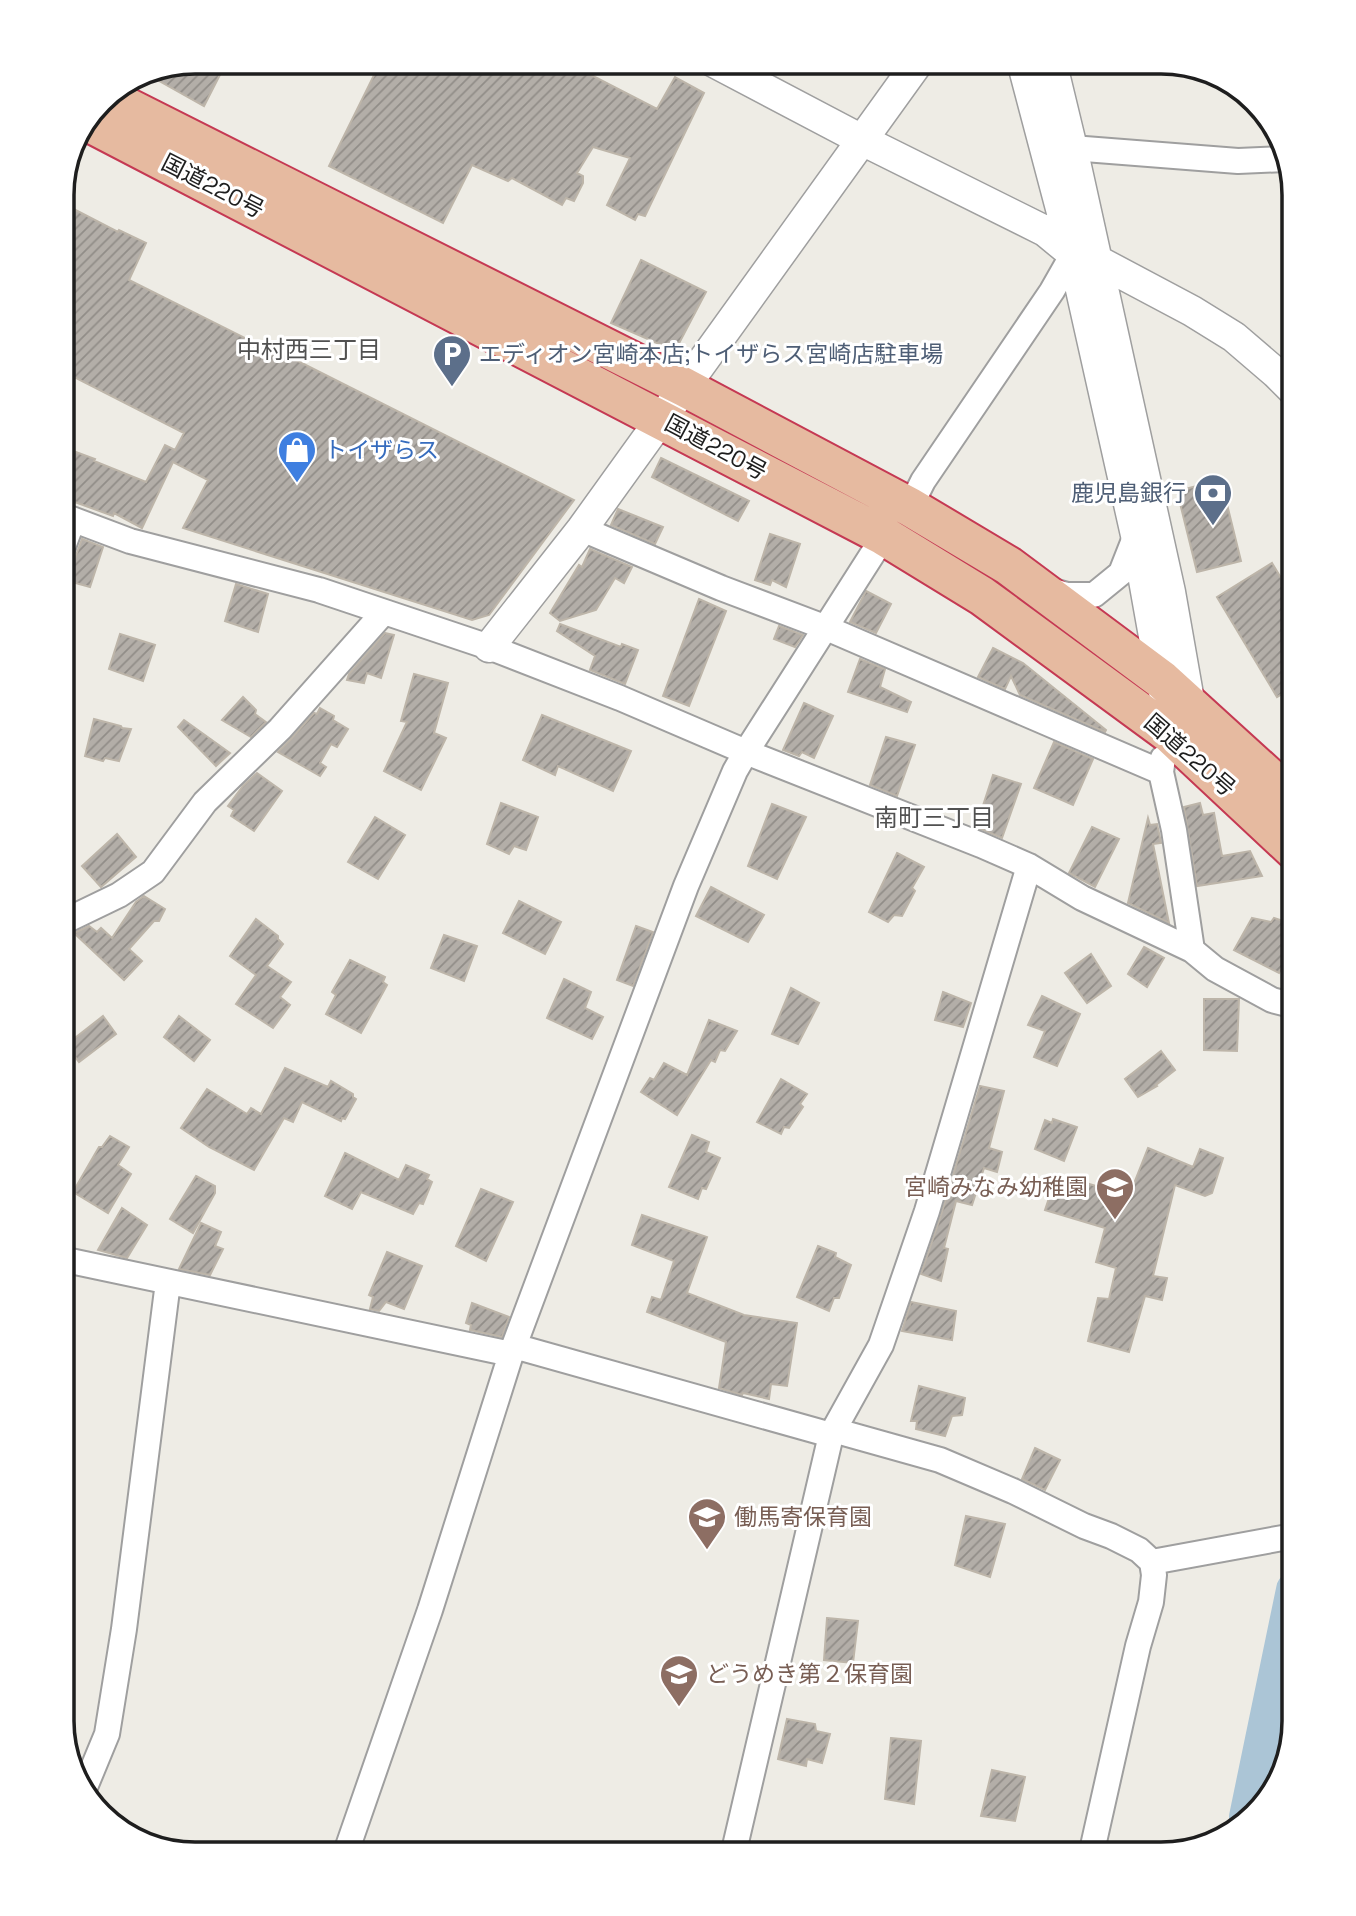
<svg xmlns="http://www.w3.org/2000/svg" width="1356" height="1916" font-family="'Space Grotesk','Noto Sans JP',sans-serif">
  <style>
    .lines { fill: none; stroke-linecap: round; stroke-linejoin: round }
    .river { stroke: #abc5d6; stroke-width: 38 }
    .building { fill: url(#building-hatch); stroke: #bdb5a9; stroke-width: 2 }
    .minor-casing { stroke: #9f9f9f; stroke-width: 28 }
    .tertiary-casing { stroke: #9f9f9f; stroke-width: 33 }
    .trunk-casing { stroke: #c53953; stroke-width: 42 }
    .minor { stroke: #fff; stroke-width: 24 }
    .tertiary { stroke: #fff; stroke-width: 30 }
    .trunk { stroke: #e6baa0; stroke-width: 38 }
    .labels { text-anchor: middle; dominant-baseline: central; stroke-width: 6; stroke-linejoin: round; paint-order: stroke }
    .street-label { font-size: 23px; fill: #1e1e1e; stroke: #fff }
    .service-label { font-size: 23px; fill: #4e5e75; stroke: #fff; text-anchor: start }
    .shop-label { font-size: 23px; fill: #366cbe; stroke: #fff; text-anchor: start }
    .education-label { font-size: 23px; fill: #785e54; stroke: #fff; text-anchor: start }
    .neighbourhood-label { font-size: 24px; fill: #515151; stroke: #fff }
    .rim { fill: none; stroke: #1e1e1e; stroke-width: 3.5 }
  </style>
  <defs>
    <pattern id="building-hatch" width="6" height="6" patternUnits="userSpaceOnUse" patternTransform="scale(1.75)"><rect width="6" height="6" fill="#b3aea8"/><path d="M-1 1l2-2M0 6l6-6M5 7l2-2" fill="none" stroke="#918d88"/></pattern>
  </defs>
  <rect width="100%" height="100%" fill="#eeece5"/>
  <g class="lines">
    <path class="river" d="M1248 1817 1295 1590"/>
  </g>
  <path class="building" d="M194 61H227L204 106 152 77Z
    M381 61H564L657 109 675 77 704 93 645 216 638 214 635 220 607 205 630 158 593 147 577 173 583 176V183L574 201 566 198 562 205 512 178 508 181 472 165 443 223 329 166Z
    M62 203 118 232 119 230 146 243 129 280 275 353 276 350 574 500 489 615 472 620 183 528 208 480 173 462 142 528 114 513 113 516 61 497 62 466 68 449 95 459 94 461 146 482 165 445 175 450 184 433 62 371Z
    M641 260 706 292 675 351 611 323Z
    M661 458 749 501 738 521 652 477Z
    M1221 480 1241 561 1197 572 1177 491Z
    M618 509 663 527 655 544 611 525Z
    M770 534 800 544 786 587 772 580 770 585 755 580Z
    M82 539 103 547 90 587 61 579 62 567 70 564 75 558Z
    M590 549 632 567 624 583 615 578 596 610 560 621 550 613 579 565 582 567Z
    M1272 563 1295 601V686L1277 697 1217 597Z
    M236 584 268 594 258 632 225 621Z
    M866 591 891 604 876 633 850 622Z
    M699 599 726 611 689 706 663 696Z
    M560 624 621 647 622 644 638 650 625 684 590 670 595 656 557 631Z
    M779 626 803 635 795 647 774 639Z
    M385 633 394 635 381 678 367 673 364 683 347 680 349 674Z
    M120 634 155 645 143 681 109 669Z
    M993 648 1023 663 1106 730 1105 732 1020 695 1011 676 1005 689 978 677Z
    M860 659 885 669 880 687 911 702 907 712 848 692Z
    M414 674 448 683 434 733 446 738 421 790 384 771 407 722 401 721Z
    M243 697 256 710 255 714 266 722 251 737 222 720Z
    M804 703 833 716 814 758 802 752 799 756 783 750Z
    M320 708 334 716 333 720 348 729 337 747 331 744 320 763 326 767 320 776 278 752 290 740 314 713 317 714Z
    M542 715 631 751 613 791 558 766 555 775 523 760Z
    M94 719 121 726 122 728 131 729 119 761 105 758 103 761 85 756Z
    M184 720 230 753 216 766 178 727Z
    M886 737 915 745 897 796 870 785Z
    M1054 742 1093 759 1073 805 1034 788Z
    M257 773 282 791 254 831 231 816 234 810 228 806 243 786Z
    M993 775 1021 784 1002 838 976 827Z
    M501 803 538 817 526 850 514 846 509 854 487 844Z
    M1200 803 1203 815 1214 813 1222 856 1250 851 1262 876 1197 886 1184 807Z
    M772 804 806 817 777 879 748 866Z
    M375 817 405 835 378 879 348 862Z
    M1148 818 1150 825 1157 824 1159 833 1161 843 1153 844 1169 923 1128 903Z
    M1092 827 1119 839 1095 887 1069 873Z
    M117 834 136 857 101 887 82 866Z
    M897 853 924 867 912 888 915 891 902 916 894 915 888 922 869 912Z
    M711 887 764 915 748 942 696 916Z
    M144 896 165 909 159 921H154L129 949 142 961 124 980 74 933 89 926 97 932 101 928 112 938 136 902Z
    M519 901 561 922 545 954 503 933Z
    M1252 918 1271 922 1274 918 1295 925V979L1281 969 1279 973 1234 950Z
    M256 919 278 936V939L283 944 267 966 291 982 280 997 290 1005 273 1028 236 1004 256 975 230 956Z
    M636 926 653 932 633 986 617 980Z
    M444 935 477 946 464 981 431 968Z
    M1144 947 1164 958 1147 987 1128 974Z
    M1091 954 1111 986 1087 1003 1065 973Z
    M350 960 385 977 383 982 387 985 361 1033 326 1014 336 995 332 992Z
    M564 979 591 992 585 1008 603 1017 592 1039 547 1018Z
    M791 988 819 1003 798 1044 772 1034Z
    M943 992 971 1003 963 1027 935 1020Z
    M1042 996 1080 1014 1057 1066 1034 1057 1045 1031 1028 1025Z
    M1204 999H1239L1237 1051 1204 1050Z
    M103 1016 116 1034 79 1062 66 1045Z
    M179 1016 210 1040 194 1061 164 1037Z
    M709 1020 737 1031 725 1051 720 1050 715 1062 711 1060 677 1115 641 1092 650 1078 654 1080 664 1063 687 1075Z
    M1161 1051 1175 1070 1156 1085 1157 1086 1138 1097 1125 1079Z
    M285 1068 328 1087 331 1081 353 1094V1097L356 1099 345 1119 342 1118 341 1121 302 1102 293 1122 284 1118 254 1170 209 1147 181 1128 207 1089 247 1114 251 1108 261 1114Z
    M781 1079 807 1094 800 1104 803 1107 789 1128 784 1127 781 1134 757 1122Z
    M980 1086 1004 1091 989 1148 1002 1152 997 1172 984 1168 972 1205 956 1201 944 1248 948 1249 941 1281 921 1274 941 1215Z
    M1053 1119 1077 1127 1064 1161 1035 1149 1045 1120 1052 1123Z
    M692 1135 709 1142 706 1152 720 1158 706 1189 702 1188 698 1199 669 1187Z
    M110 1136 129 1147 118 1165 131 1174 108 1213 73 1192 99 1147H102Z
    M1148 1148 1193 1167 1200 1149 1223 1158 1212 1193 1205 1196 1175 1185 1153 1276 1167 1278 1162 1300 1145 1296 1129 1352 1088 1341 1098 1298 1109 1299 1116 1268 1096 1262 1105 1228 1045 1210 1054 1183 1073 1179 1129 1196Z
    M345 1153 399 1180 406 1165 429 1175 427 1179 432 1182 423 1204 419 1203 413 1214 361 1192 352 1209 325 1196Z
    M196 1176 215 1186V1193L193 1233 170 1219Z
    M481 1189 513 1202 486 1261 456 1246Z
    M122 1208 147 1225 127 1258 98 1250Z
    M642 1215 707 1237 687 1293 744 1315 797 1323 787 1386 771 1384 769 1399 743 1393 742 1395 719 1388 726 1342 647 1312 652 1297 661 1300 674 1261 632 1245Z
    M201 1223 221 1232 215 1246 223 1249 210 1275 179 1269Z
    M818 1246 836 1253 835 1257 851 1265 839 1298H834L829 1311 797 1297Z
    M387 1252 422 1266 404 1309 386 1302 379 1311 370 1309 373 1297 369 1295Z
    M911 1302 956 1311 952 1340 902 1331Z
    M472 1303 509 1317 502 1337 470 1330 471 1325 466 1323Z
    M919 1386 965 1398 962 1415 952 1416 945 1436 916 1429 917 1421H911Z
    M1035 1448 1060 1460 1045 1490 1022 1479Z
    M966 1516 1005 1524 990 1577 955 1565Z
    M827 1618 858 1621 853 1663 824 1660Z
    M787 1719 815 1724 816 1731 830 1734 822 1763 807 1759 806 1766 778 1759Z
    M891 1738 921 1741 914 1804 885 1799Z
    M992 1770 1025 1777 1015 1821 981 1816Z"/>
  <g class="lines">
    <defs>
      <path id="minor" d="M1072 148 1238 161 1285 159
        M910 507 923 481 1052 291 1073 254
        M61 515 130 541 319 590 489 647 620 698 746 752 981 845 1029 866 1082 898 1192 950 1215 969 1272 1000 1295 1006
        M582 529 721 588 824 627 1161 772
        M61 552 73 520
        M1046 589 1067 595H1094L1121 573 1136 535
        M1163 758 1161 772 1174 830 1192 950
        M61 923 119 895 153 872 205 802 280 729 384 612
        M61 1259 511 1354
        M511 1354 514 1346 831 1435 833 1430 940 1460 1013 1491 1084 1526 1111 1536 1139 1550 1152 1562 1154 1575 1151 1602 1138 1646 1091 1855
        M1152 1562 1288 1537 1295 1543
        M83 1792 107 1734 124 1629 168 1282
        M345 1855 430 1610 511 1354 686 886 735 771 746 752 884 536
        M733 1855 831 1435 881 1345 927 1211 1029 866"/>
      <path id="tertiary" d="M712 61 862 140 1045 231 1073 254 1096 260 1192 311 1234 337 1276 373 1295 392
        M1022 61 1073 254 1136 535 1164 692
        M1051 61 1072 148 1170 592 1190 706 1185 714
        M489 647 582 529 919 61"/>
      <path id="trunk" d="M105 96 684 387 910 507 1009 566 1162 680 1295 801
        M86 121 884 536 982 596 1170 734 1295 851"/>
    </defs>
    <use href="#minor" class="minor-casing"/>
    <use href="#tertiary" class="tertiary-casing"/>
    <use href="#trunk" class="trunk-casing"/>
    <use href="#minor" class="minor"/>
    <use href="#tertiary" class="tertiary"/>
    <use href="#trunk" class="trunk"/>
  </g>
  <defs>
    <symbol id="parking-pin" viewBox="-11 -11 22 30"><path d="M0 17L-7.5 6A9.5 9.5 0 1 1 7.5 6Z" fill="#5c6f8a" stroke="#fff"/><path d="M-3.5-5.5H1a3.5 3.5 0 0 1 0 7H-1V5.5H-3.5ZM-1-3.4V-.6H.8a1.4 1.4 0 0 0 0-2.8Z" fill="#fff"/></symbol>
    <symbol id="shop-pin" viewBox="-11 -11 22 30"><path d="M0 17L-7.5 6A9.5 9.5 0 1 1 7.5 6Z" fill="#3f7fe0" stroke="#fff"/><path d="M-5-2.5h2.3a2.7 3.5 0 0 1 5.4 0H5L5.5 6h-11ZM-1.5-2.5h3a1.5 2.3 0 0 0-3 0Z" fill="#fff"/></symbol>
    <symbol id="bank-pin" viewBox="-11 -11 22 30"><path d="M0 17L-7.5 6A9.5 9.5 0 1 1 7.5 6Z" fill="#5c6f8a" stroke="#fff"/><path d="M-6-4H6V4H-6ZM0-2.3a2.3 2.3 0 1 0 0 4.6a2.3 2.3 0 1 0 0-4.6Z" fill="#fff"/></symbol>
    <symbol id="school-pin" viewBox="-11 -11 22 30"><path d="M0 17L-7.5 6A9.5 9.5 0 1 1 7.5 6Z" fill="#8d6e63" stroke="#fff"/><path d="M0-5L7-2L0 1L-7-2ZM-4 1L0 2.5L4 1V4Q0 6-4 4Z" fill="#fff"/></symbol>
  </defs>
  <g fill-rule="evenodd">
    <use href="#parking-pin" x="430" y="332" width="44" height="60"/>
    <use href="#shop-pin" x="275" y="428" width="44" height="60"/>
    <use href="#bank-pin" x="1191" y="471" width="44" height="60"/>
    <use href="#school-pin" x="1093" y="1165" width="44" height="60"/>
    <use href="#school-pin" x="685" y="1495" width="44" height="60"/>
    <use href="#school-pin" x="657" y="1652" width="44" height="60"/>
  </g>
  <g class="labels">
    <g class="street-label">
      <text transform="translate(213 186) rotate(27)">国道220号</text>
      <text transform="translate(716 447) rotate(28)">国道220号</text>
      <text transform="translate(1190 755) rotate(41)">国道220号</text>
    </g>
    <g class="service-label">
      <text x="479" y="354">エディオン宮崎本店;トイザらス宮崎店駐車場</text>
      <text x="1186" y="493" text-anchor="end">鹿児島銀行</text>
    </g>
    <g class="shop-label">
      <text x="324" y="450">トイザらス</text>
    </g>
    <g class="education-label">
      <text x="1088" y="1187" text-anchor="end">宮崎みなみ幼稚園</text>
      <text x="734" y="1517">働馬寄保育園</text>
      <text x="706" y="1674">どうめき第２保育園</text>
    </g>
    <g class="neighbourhood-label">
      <text x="309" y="349">中村西三丁目</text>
      <text x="934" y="817">南町三丁目</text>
    </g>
  </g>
  <path d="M0 0H1356V1916H0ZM195 74H1161A121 121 0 0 1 1282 195V1721A121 121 0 0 1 1161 1842H195A121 121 0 0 1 74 1721V195A121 121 0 0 1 195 74Z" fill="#fff" fill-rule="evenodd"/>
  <path class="rim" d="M195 74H1161A121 121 0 0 1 1282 195V1721A121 121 0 0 1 1161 1842H195A121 121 0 0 1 74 1721V195A121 121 0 0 1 195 74Z"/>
</svg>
